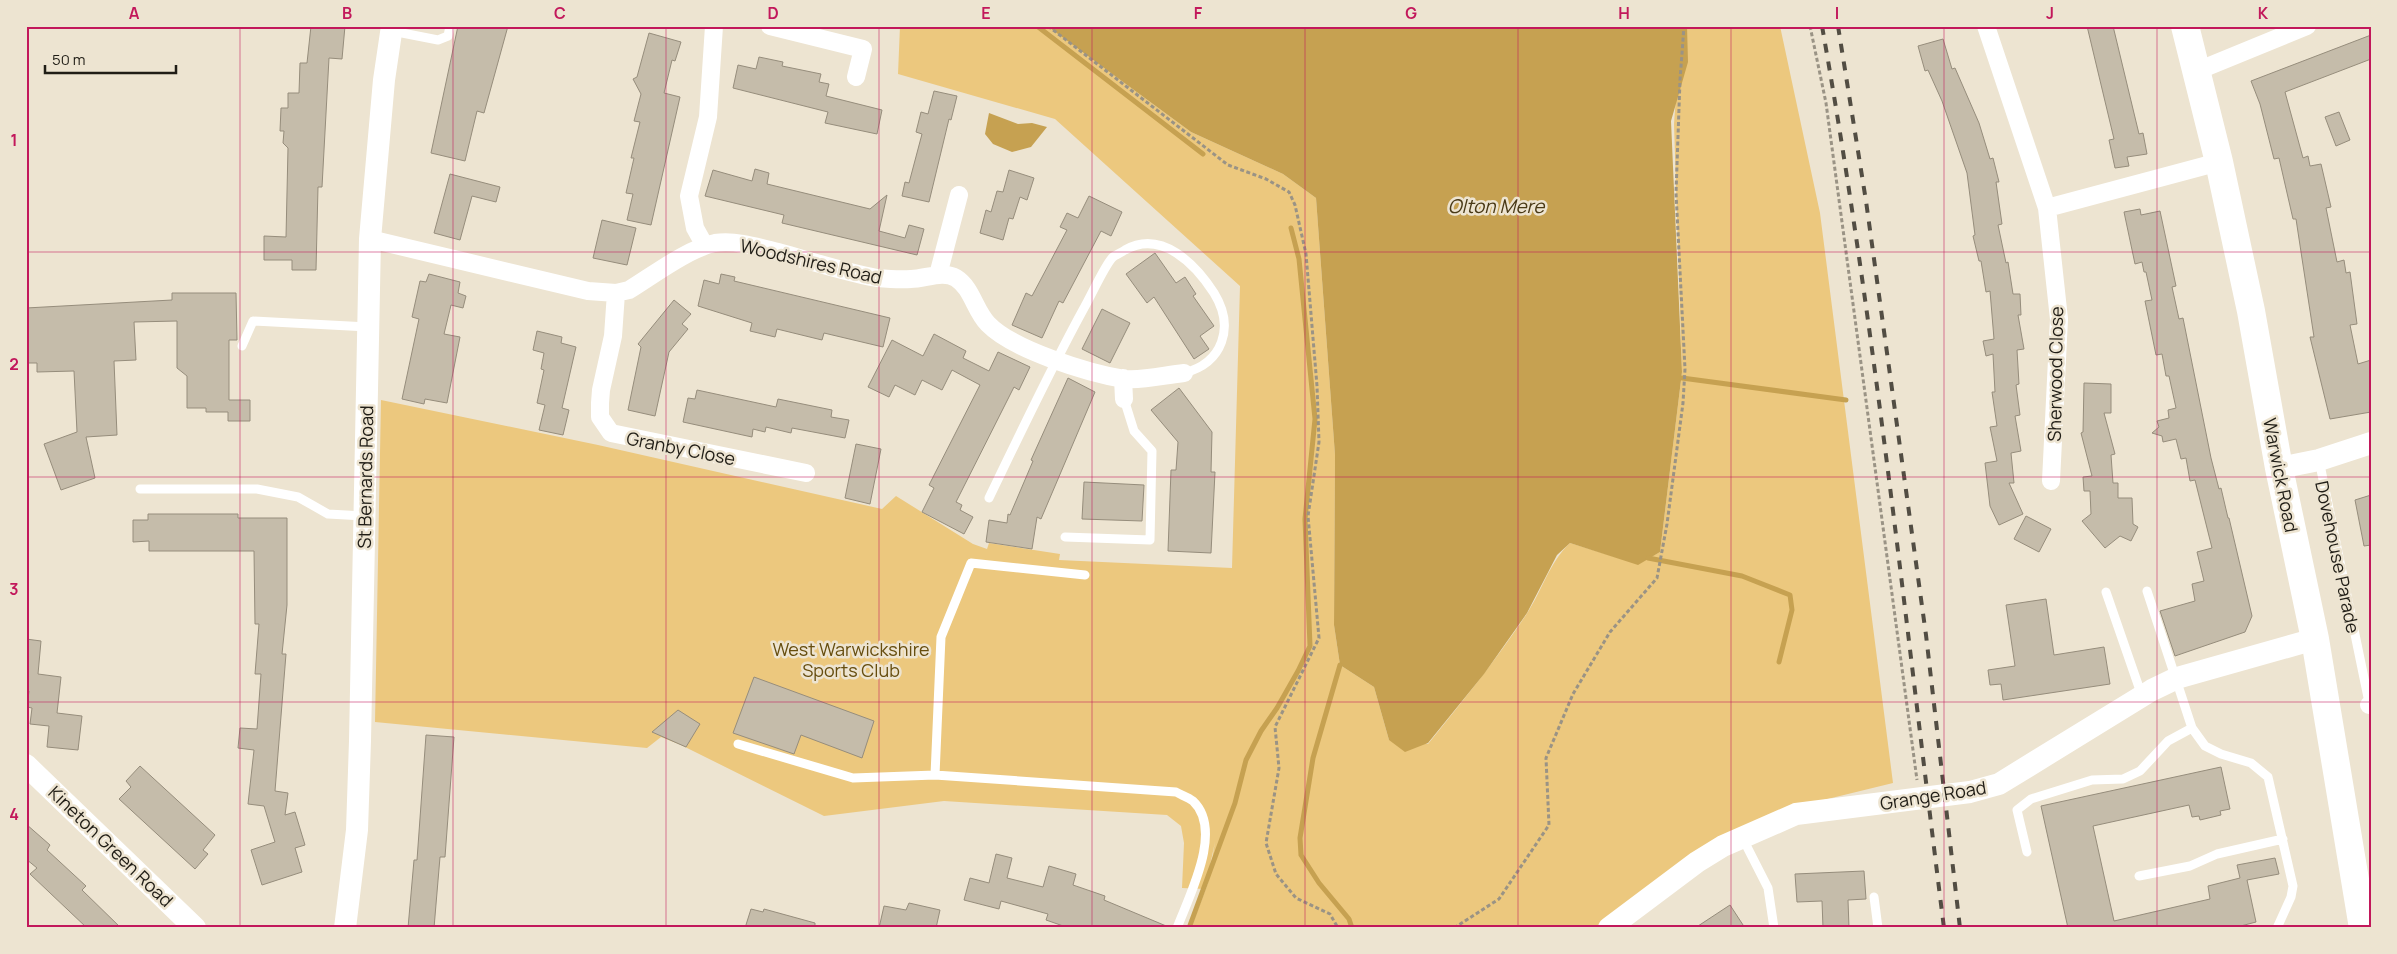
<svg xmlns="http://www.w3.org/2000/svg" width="2397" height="954" font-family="Manrope,sans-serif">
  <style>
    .green { fill: #ecc87e }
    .water { fill: #c6a151 }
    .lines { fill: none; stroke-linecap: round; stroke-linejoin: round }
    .stream { stroke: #c6a151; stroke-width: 5 }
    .building { fill: #c5bcaa; stroke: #968d7c }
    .path { stroke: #9a9385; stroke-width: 3; stroke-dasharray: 4 2.5; stroke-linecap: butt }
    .service { stroke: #fff; stroke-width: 9 }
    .minor { stroke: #fff; stroke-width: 18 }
    .tertiary { stroke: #fff; stroke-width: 22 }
    .trunk { stroke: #fff; stroke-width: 28 }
    .rail { stroke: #524d43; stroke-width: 4; stroke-dasharray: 9 9; stroke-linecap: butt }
    .grid { fill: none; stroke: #c2185b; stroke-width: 1; stroke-opacity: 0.55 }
    .labels { text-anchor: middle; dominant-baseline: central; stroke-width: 5; stroke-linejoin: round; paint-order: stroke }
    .street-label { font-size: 18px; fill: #201d16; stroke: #ede4d1 }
    .park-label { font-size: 18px; fill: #664d0e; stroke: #ede4d1 }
    .water-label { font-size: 19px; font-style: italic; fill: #493916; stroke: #ede4d1 }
    .neatline { fill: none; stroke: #c2185b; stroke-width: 2 }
    .grid-label { font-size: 16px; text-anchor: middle; font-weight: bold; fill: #c2185b }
  </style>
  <rect width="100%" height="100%" fill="#ede4d1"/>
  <path class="green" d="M900 26H1047L1191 132 1283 174 1316 198 1335 455 1334 625 1340 665 1374 687 1389 740 1428 744C1462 702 1496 660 1526 615 1542 591 1549 563 1570 543L1638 564 1660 552 1682 372 1674 124 1681 26H1780L1820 213 1893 783 1803 805 1702 849 1596 928H1191L1208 883 1215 842 1205 889 1182 888 1184 843 1181 826 1167 815 944 801 824 816 681 745 661 737 647 748 375 722 381 400 598 445 882 509 896 496 973 544 987 549 989 543 1060 554 1059 560 1232 568 1240 286 1055 119 898 74Z"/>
  <path class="water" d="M1047 26H1687L1688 62 1671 121 1682 372 1660 552 1638 565 1570 543 1557 555 1527 613 1484 674 1428 743 1405 752 1389 740 1374 687 1340 665 1334 625 1335 455 1316 198 1283 174 1191 132Z
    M989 113 1018 124 1032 123 1047 127 1031 147 1012 152 993 144 985 134Z"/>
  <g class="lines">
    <path class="stream" d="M1037 26 1203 154
      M1682 378 1846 400
      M1648 558 1742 576 1790 595 1792 610 1779 662
      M1340 665 1313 758 1300 838 1301 855 1319 883 1349 919 1352 928
      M1189 928 1235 803 1246 760 1261 731 1277 708 1298 671 1310 646 1305 519 1315 419 1299 259 1291 228"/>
  </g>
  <path class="building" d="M311 26H345L342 59 329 58 322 187H318L316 270H292V260H264V236L286 237 288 148 283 143 284 131H280L281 108H288V93H299L300 63H307Z
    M458 26H508L484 113 477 111 465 161 431 153Z
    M2087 26H2113L2139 134 2143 133 2147 154 2127 157 2129 166 2115 168 2109 140 2114 139Z
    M649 33 681 42 675 61 672 60 664 93 680 97 651 225 627 220 633 194 626 193 634 158H631L640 122 634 121 641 94 633 79 637 77Z
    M2371 35V59L2285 92 2303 158 2308 156 2310 166 2321 164 2331 207 2326 208 2337 262 2344 260 2346 273 2350 272 2357 324 2350 325 2358 364 2371 360V412L2330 419 2310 337H2314L2296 219H2293L2279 158 2274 159 2260 104 2251 81Z
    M1943 39 1952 69 1955 68 1979 123 1990 159 1993 158 1999 182H1996L2002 224 1998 225 2006 263 2008 262 2013 294H2020L2021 315H2018L2024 349 2017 350 2019 384 2016 385 2020 415 2015 416 2021 451 2011 453 2014 483H2009L2023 514 1999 525 1990 506 1985 463 1997 461 1990 427 1997 426 1992 392H1995L1993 354 1986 356 1983 341 1994 339 1990 291 1986 292 1981 261H1979L1973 236 1975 235 1967 173 1942 101 1928 70 1925 71 1918 46Z
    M759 57 783 62 782 66 821 74 819 82 829 84 826 96 882 110 877 134 825 123 828 112 733 88 738 65 756 69Z
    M934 91 957 96 951 120 949 119 929 202 902 196 905 182 909 183 922 134 916 132 921 112 928 114Z
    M2339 112 2350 140 2336 146 2325 117Z
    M755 169 769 173 767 184 870 209 887 195 879 231 905 238 909 225 924 229 917 255 782 223 784 215 705 196 713 170 752 181Z
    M1009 170 1034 178 1027 200 1020 197 1013 219 1009 218 1003 240 980 233 986 210 991 212 997 191 1003 192Z
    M450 174 500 187 496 202 472 196 460 240 434 233Z
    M1089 196 1122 212 1111 236 1101 231 1063 303 1059 301 1042 338 1012 325 1026 293 1032 296 1067 230 1060 227 1067 213 1078 218Z
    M2140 209 2141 215 2160 211 2176 286 2172 287 2179 319 2183 318 2211 458 2219 489 2221 488 2228 518H2229L2252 616 2245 632 2175 656 2160 611 2195 601 2192 584 2204 581 2197 552 2212 548 2195 480 2190 481 2186 458 2181 459 2176 439 2163 442 2162 436 2152 433 2159 427 2157 421 2169 418 2168 410 2176 408 2169 376H2166L2162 354 2156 355 2145 301 2152 300 2146 272H2144L2142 262 2135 264 2124 212Z
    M602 220 636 228 627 265 593 258Z
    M1155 253 1176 283 1185 277 1196 294 1193 296 1214 326 1200 336 1209 349 1194 359 1154 297 1147 303 1126 274Z
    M429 274 460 282 458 293 466 296 463 308 451 305 444 334 460 337 447 403 425 399 424 404 402 399 419 319 412 317 420 281 426 282Z
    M721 274 735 277 734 281 890 318 883 347 824 333 822 340 777 329 775 337 750 331 752 323 698 306 704 280 719 284Z
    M172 293H236L237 340H229V400H250V421H228V412H206V408H187V376L177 368V321L134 322 136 360 114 361 117 435 86 437 95 478 61 490 44 444 77 432 74 371 37 372V363H26V308L172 300Z
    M674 300 691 314 682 324 688 329 669 352 655 416 628 410 641 347 638 344Z
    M1102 309 1130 323 1110 363 1082 349Z
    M537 331 562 337 561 343 576 347 562 408 569 410 563 435 539 430 545 405 537 403 544 370 541 369 544 353 533 350Z
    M934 334 966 351 963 358 989 371 998 352 1030 367 1019 390 1014 387 956 502 962 505 960 510 973 517 964 534 922 512 934 488 929 485 980 385 952 370 942 390 922 380 915 395 895 385 889 397 868 387 892 340 923 356Z
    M1068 378 1095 392 1041 519 1037 517 1032 549 986 542 989 520 1007 523 1008 514 1010 515 1033 461 1031 460Z
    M2084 383 2111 384V413H2104L2115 454 2111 455 2113 483H2118V498H2132L2133 524 2138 527 2131 541 2120 536 2105 548 2082 521 2091 514 2090 491H2084L2083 477 2092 476 2081 433 2083 432Z
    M1179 388 1212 432 1211 472H1215L1211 553 1168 551 1171 470H1176L1178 442 1151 410Z
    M697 390 776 407 778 399 832 410 831 417 849 420 845 438 792 428 791 433 766 427 765 432 753 429 752 437 683 422 688 398 695 399Z
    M856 444 881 449 870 504 845 498Z
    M1084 482 1144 485 1142 521 1082 519Z
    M2371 495V545L2364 546 2355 500Z
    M148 514H238V518H287V605L282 654H286L275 791 288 793 285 815 295 812 305 845 295 848 302 872 262 885 251 850 275 842 264 806 248 804 254 750 238 748 240 728 257 729 261 674H255L259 624H255L254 551H149V541L133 542V520H148Z
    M2026 516 2051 529 2039 552 2014 539Z
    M2046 599 2054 655 2104 647 2110 684 2003 700 2001 684 1990 685 1988 670 2015 666 2006 605Z
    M26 639 41 641 38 674 61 677 57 713 82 716 78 750 47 747 49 726 30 724 32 708 27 707 29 691H26Z
    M754 677 874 721 862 758 801 735 794 754 733 733Z
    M678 710 700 724 686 747 652 732Z
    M426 735 454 737 445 857H440L434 928H408L414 860H417Z
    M140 766 215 835 203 850 208 854 195 869 119 799 131 787 126 781Z
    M2221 767 2230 809 2220 811 2221 815 2200 820 2199 816 2192 817 2189 805 2093 826 2114 921 2210 899 2208 886 2240 878 2237 865 2275 858 2279 874 2247 880 2256 922 2233 928H2068L2041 806Z
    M26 824 50 845 47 850 86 886 82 890 121 928H87L30 874 37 868 26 859Z
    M996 854 1012 858 1007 878 1043 887 1049 866 1076 874 1073 885 1105 896 1104 900 1171 928H1069L1046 920 1048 914 1001 901 999 909 964 900 970 878 989 883Z
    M1864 871 1866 899 1848 900 1849 928H1823L1822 901 1797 902 1795 874Z
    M909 903 940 910 936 928H879L884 906 906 910Z
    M1730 905 1745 928H1695Z
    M751 909 763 912 764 909 815 923V928H745Z"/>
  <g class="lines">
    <path class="path" d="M1048 26 1228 165 1266 179 1289 192 1295 205 1306 254 1317 386 1319 442 1308 516 1319 638 1275 727 1279 768 1266 843 1276 874 1296 898 1330 914 1338 928
      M1810 26 1826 103 1917 780
      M1454 928 1499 899 1549 825 1546 758 1573 694 1610 632 1657 578 1667 524 1683 403 1685 369 1676 193 1680 80 1684 26"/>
    <path class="service" d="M392 31 438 40 448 36 450 26
      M242 346 253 321 368 327
      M2319 460 2370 707
      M140 489H257L298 497 328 514 364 516
      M989 498C1020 434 1050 370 1084 308 1091 296 1104 267 1112 258 1115 255 1121 253 1125 250 1162 229 1196 265 1214 293 1235 327 1223 363 1184 373
      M1065 537 1150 540 1152 451 1134 431 1124 399
      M1085 575 971 563 941 637 935 775 1176 792C1181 795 1188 797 1193 801 1224 830 1189 896 1177 928
      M2147 591 2192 728 2205 746 2221 754 2251 763 2268 777 2293 886 2291 897 2277 928
      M2106 592 2142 696
      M738 744 853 778 935 775
      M1742 837 1768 888 1774 928
      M2027 852 2017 810 2031 799 2092 780 2123 779 2140 771 2168 741 2192 728
      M2139 876 2190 866 2217 854 2283 839
      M1874 897 1878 928"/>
    <path class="minor" d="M770 26 863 49 856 77
      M1986 26 2047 208 2219 162
      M2197 71 2307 26
      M2047 208 2059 319 2051 481
      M370 239 588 291 616 293 629 290C652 276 689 248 715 243 736 240 758 247 778 252 811 261 844 272 877 278 888 279 900 280 911 279 925 279 943 270 956 278 972 288 975 311 988 324 1013 350 1088 373 1124 379 1143 381 1165 375 1184 373
      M705 246 695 228 689 196 708 117 714 26
      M938 275 959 195
      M616 293 613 336 601 390 600 403V417L611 433 806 473
      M1123 378 1124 399
      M2369 705H2371"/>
    <path class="tertiary" d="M2279 468 2319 460 2371 443
      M26 765 195 928
      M345 928 357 830 360 741 370 239 384 80 392 26
      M1609 928 1697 862 1723 846 1796 814 1970 792 1999 784 2152 690 2177 678 2315 639"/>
    <path class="trunk" d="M2185 26 2219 162 2251 311 2279 468 2315 639 2363 928"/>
    <path class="rail" d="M1822 26C1875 325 1906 627 1944 928
      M1838 26 1866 201 1926 635 1960 928"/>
  </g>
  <path class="grid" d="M240 26V928M453 26V928M666 26V928M879 26V928M1092 26V928M1305 26V928M1518 26V928M1731 26V928M1944 26V928M2157 26V928M26 252H2371M26 477H2371M26 702H2371"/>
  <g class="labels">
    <g class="street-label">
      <text transform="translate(811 261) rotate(13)">Woodshires Road</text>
      <text transform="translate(2055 374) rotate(-89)">Sherwood Close</text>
      <text transform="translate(681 448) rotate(11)">Granby Close</text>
      <text transform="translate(2281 475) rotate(79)">Warwick Road</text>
      <text transform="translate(365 477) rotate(-89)">St Bernards Road</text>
      <text transform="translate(2338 557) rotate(78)">Dovehouse Parade</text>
      <text transform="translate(1933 795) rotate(-9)">Grange Road</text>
      <text transform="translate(111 846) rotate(44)">Kineton Green Road</text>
    </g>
    <g class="park-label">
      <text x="851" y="649">West Warwickshire<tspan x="851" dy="21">Sports Club</tspan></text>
    </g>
    <g class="water-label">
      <text x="1496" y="206">Olton Mere</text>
    </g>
  </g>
  <rect width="2397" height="954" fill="none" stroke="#ede4d1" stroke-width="55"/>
  <path d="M45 65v8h131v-8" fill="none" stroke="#201d16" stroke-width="2.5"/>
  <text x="52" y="65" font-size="15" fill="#201d16" stroke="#ede4d1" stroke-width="4" paint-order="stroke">50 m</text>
  <rect x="28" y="28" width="2342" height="898" class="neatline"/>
  <g class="grid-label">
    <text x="134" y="19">A</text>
    <text x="347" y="19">B</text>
    <text x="560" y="19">C</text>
    <text x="773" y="19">D</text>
    <text x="986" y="19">E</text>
    <text x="1198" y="19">F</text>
    <text x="1411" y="19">G</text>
    <text x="1624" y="19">H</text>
    <text x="1837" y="19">I</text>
    <text x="2050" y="19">J</text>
    <text x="2263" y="19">K</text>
    <text x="14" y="146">1</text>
    <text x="14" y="370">2</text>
    <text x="14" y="595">3</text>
    <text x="14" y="820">4</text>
  </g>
</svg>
